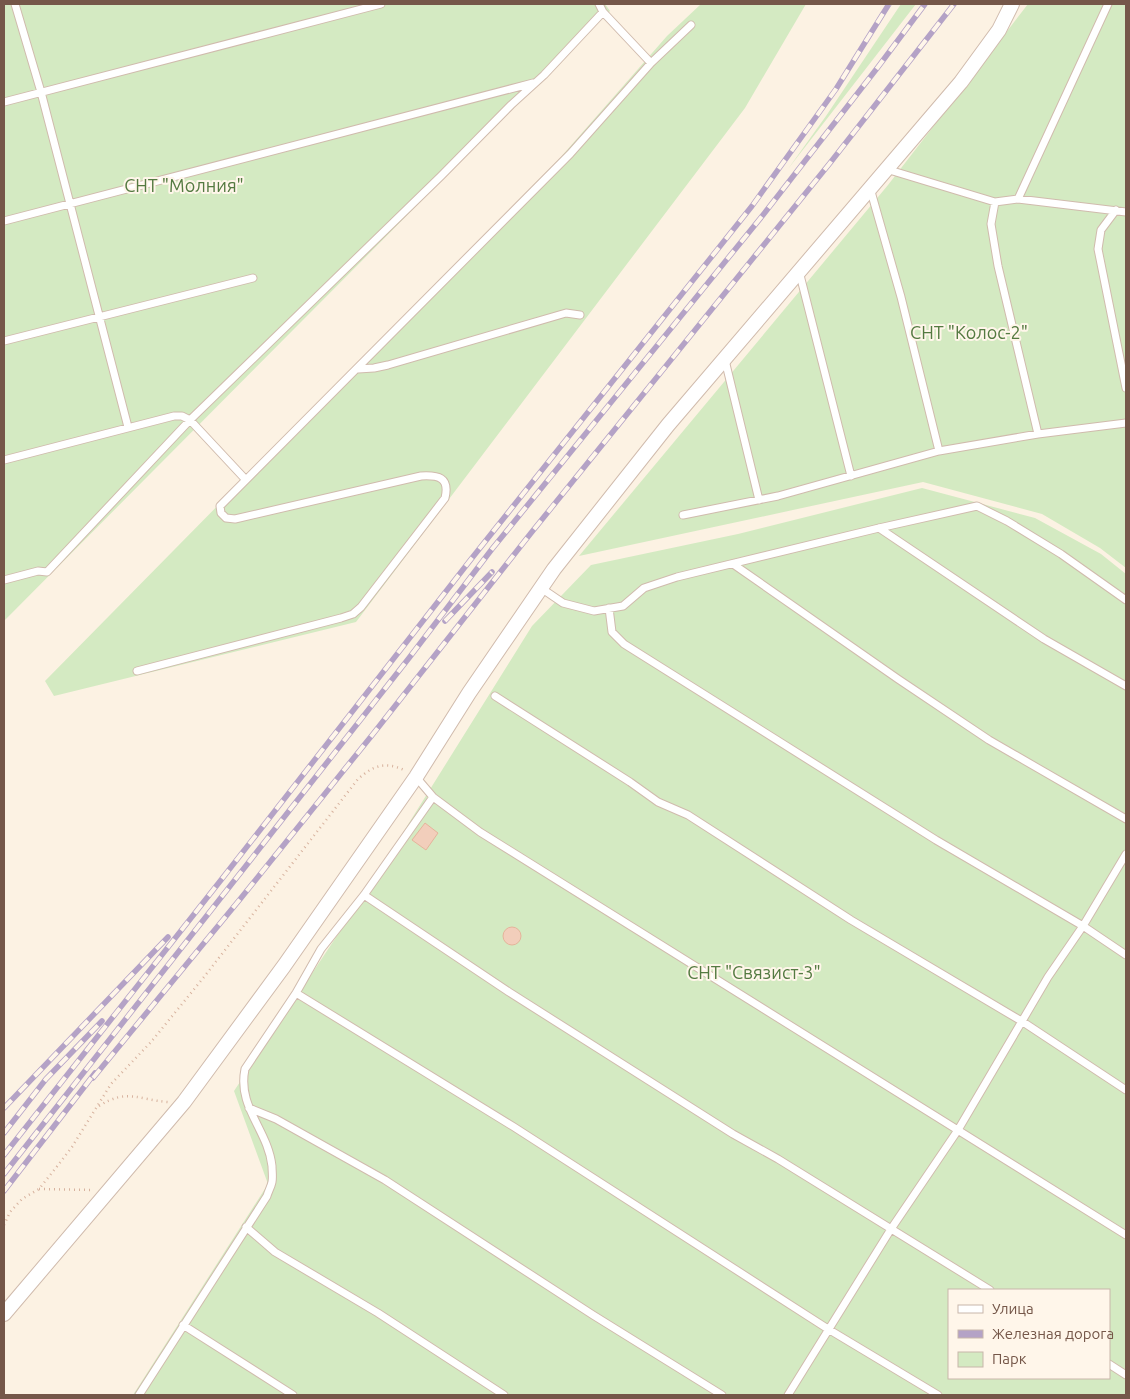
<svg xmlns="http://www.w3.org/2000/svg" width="1130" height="1399" font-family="Ubuntu,sans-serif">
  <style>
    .green { fill: #d4eac2; fill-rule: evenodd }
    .building { fill: #f2cebb; stroke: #e5b49b }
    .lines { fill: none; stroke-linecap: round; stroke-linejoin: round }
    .lane-casing { stroke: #d0bbad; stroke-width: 9 }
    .street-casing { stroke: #d0bbad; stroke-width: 16 }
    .path { stroke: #d7b29e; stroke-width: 2.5; stroke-dasharray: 1 4; stroke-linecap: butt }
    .lane { stroke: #fff; stroke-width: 7 }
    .street { stroke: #fff; stroke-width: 14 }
    .rail-casing { stroke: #b4a2c6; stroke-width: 5.5 }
    .rail { stroke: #fff6ea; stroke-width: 4; stroke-dasharray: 11; stroke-linecap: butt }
    .labels { text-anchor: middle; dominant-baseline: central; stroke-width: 4; stroke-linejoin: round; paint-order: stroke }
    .park-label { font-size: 18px; fill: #547a41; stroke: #fff6ea }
  </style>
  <rect width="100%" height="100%" fill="#fcf2e3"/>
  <path class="green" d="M4 4H605L610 11 4 621Z
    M701 4H806L745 108 356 622 54 696 45 681 560 158 667 36Z
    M901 4H916L788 169 826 116Z
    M1028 4H1126V568L1100 548 1042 514 923 482 579 556 888 185Z
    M922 488 1035 518 1101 554 1126 574V1395H133L268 1184 234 1091 364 895 532 626 591 565 738 534ZM949 1290H1109V1378H949Z"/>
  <path class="building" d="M425 823 438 833 426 850 412 840Z
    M503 936a9 9 0 1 1 18 0a9 9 0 1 1-18 0Z"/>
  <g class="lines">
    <defs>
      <path id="lane" d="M15 4 41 92 128 427
        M599 4 603 12 651 63
        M4 102 381 4
        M886 169 995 202 1018 199 1126 212
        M870 188 901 297 939 451
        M1018 199 1108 4
        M995 202 991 224 998 266 1038 434
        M1116 210 1101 230 1098 249 1126 388
        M4 221 533 83
        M799 271 851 476
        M4 341 253 278
        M725 360 759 500
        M358 369 374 368 388 365 566 313 580 315
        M4 460 174 416H182L190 420 246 480
        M683 515 778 496 939 451 1038 434 1126 423
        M879 528 1044 639 1126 686
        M733 564 898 679 989 740 1126 819
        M4 580 38 571 47 572 190 420 441 176 511 105 544 75 603 12
        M541 588 563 603 594 611 623 606 644 588 677 577 879 528 977 506 1007 521 1061 554 1126 600
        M609 608 612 632 624 644 936 840 1083 926 1126 955
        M137 671 341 618 353 614 361 607 445 498C450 477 438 475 421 476L235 519 226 518 221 513 220 506 570 154 651 63 691 25
        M495 696 630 782 658 802 688 815 851 920 1023 1022 1126 1090
        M416 777 433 797 480 832 1126 1235
        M364 895 509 992 733 1134 778 1159 990 1290
        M296 993 514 1127 828 1329 938 1395
        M249 1108 276 1119 385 1180 593 1315 722 1395
        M246 1227 275 1252 378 1313 504 1395
        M183 1325 293 1395
        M1109 1364 1126 1375
        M139 1395 267 1196C268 1192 271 1187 272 1182 273 1177 272 1171 272 1166 268 1130 237 1107 245 1069L296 993 321 949 364 895 433 797
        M788 1395 891 1229 958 1130 1048 977 1083 926 1126 854"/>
      <path id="street" d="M4 1314 184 1102 284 966 416 777 469 693 554 569 668 425 961 82 999 30 1012 4"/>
    </defs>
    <use href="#lane" class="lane-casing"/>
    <use href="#street" class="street-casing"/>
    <path class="path" d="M99 1106C127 1088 139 1100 168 1102
      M39 1189 93 1190
      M4 1225 10 1212 22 1199 39 1189 55 1169 72 1147 111 1084 151 1042 204 977 358 779C373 766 384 761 404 770"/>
    <use href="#lane" class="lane"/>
    <use href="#street" class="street"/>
    <defs>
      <path id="rail" d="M445 621 492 572
        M93 1078 241 898 373 734 531 533 830 163 954 4
        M4 1108 168 937
        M4 1133 46 1079 102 1021
        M4 1155 221 880 472 558 752 206 836 89 889 4
        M4 1174 409 658 492 549 763 215 878 67 925 4
        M4 1191 95 1073"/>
    </defs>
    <use href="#rail" class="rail-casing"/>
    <use href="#rail" class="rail"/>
  </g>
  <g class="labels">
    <g class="park-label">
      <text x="184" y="185">СНТ "Молния"</text>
      <text x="969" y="332">СНТ "Колос-2"</text>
      <text x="754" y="972">СНТ "Связист-3"</text>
    </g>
  </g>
  <rect width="1130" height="1399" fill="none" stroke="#755749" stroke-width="10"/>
  <rect x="948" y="1289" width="162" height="90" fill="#fff6ea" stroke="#c8b6aa"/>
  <rect x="958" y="1305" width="25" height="8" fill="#ffffff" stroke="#c8b6aa"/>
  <text x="992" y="1314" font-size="15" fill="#755749">Улица</text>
  <rect x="958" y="1330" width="25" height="8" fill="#b4a2c6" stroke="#c8b6aa"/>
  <text x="992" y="1339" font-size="15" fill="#755749">Железная дорога</text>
  <rect x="958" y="1352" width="25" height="15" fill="#d4eac2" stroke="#c8b6aa"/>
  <text x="992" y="1364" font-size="15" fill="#755749">Парк</text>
</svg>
